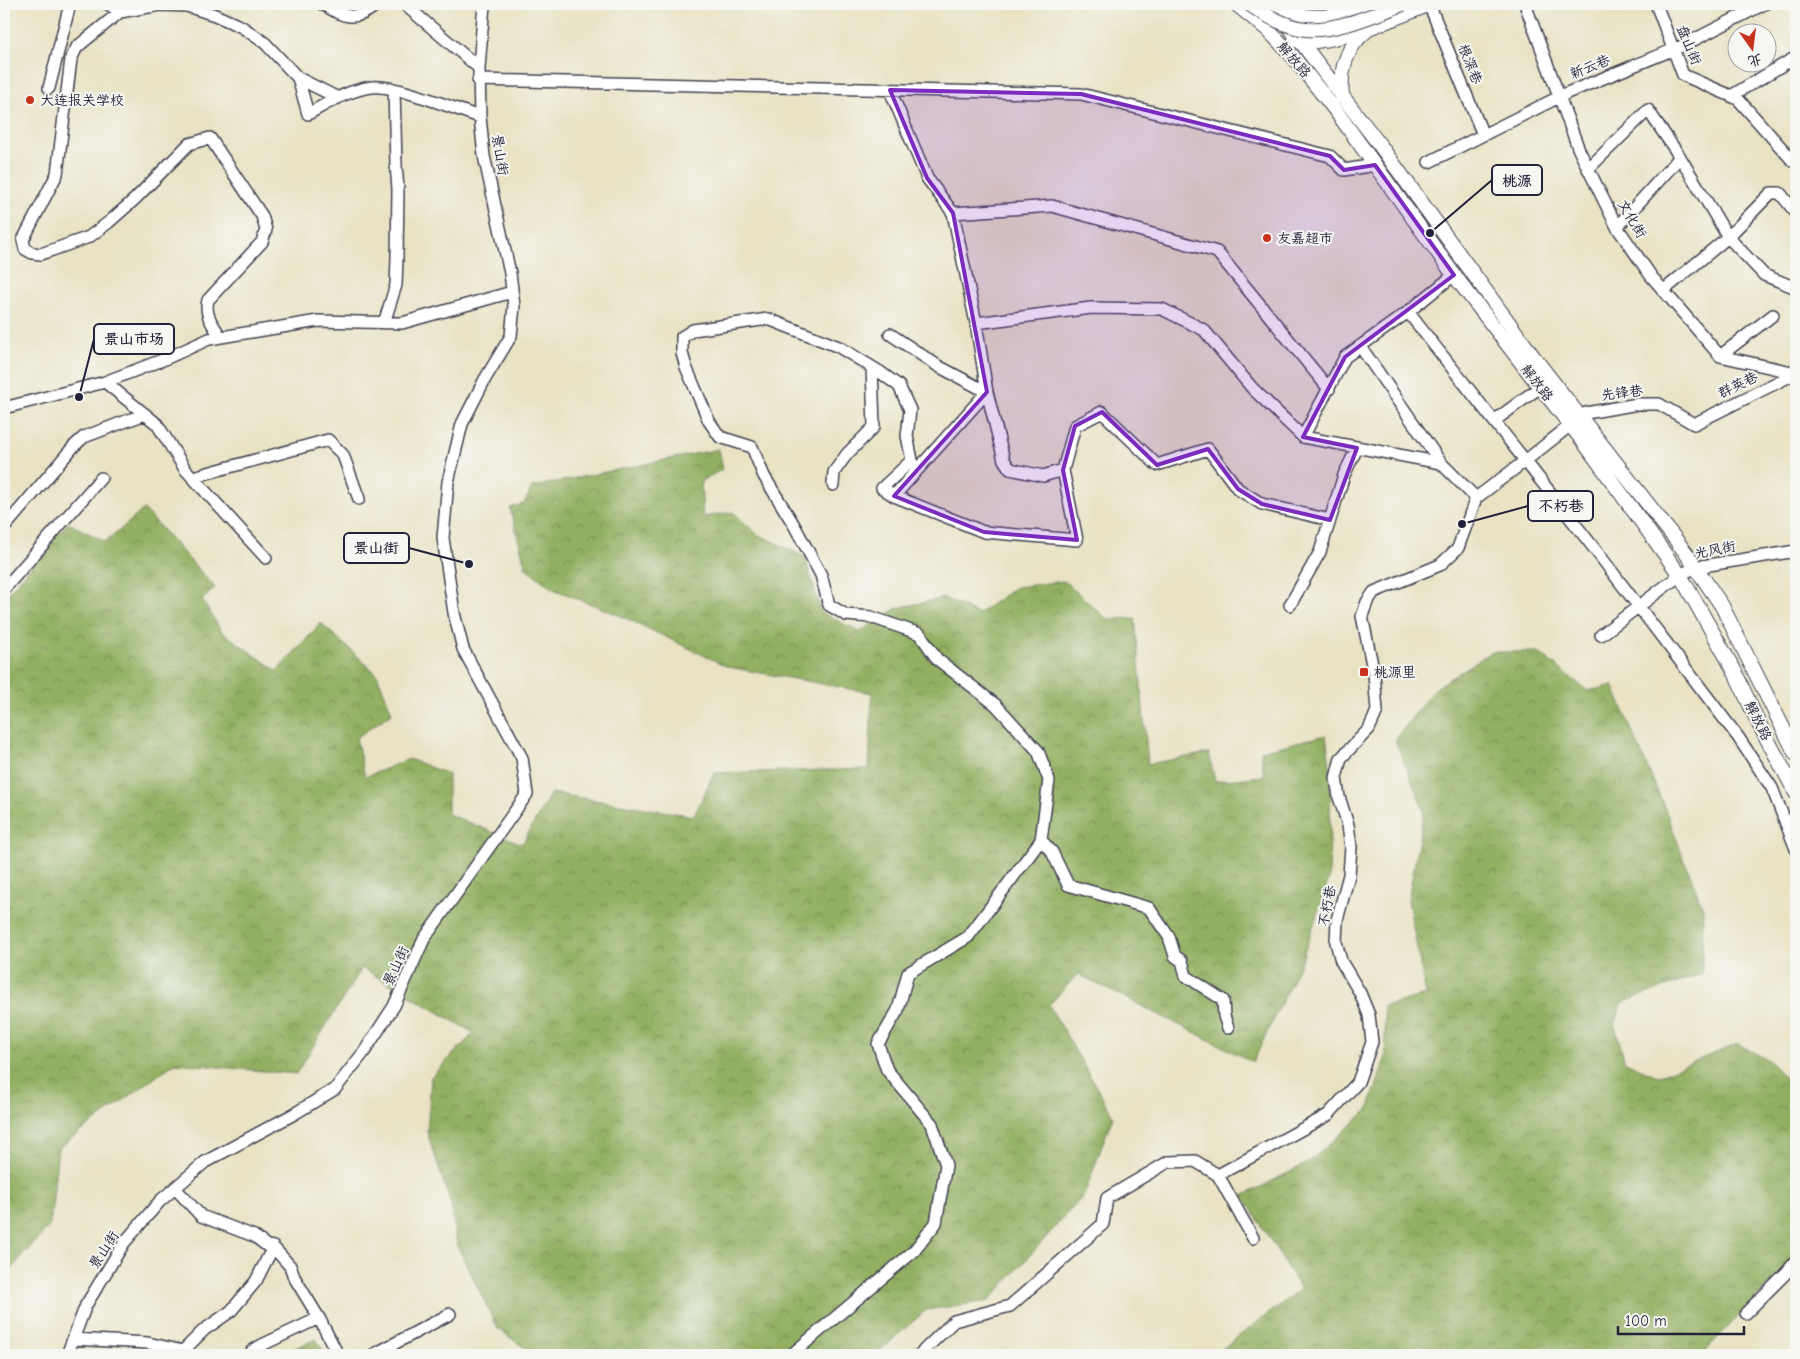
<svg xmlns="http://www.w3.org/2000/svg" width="1800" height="1359" font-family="'Comic Neue','LXGW WenKai TC',sans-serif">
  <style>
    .forest { fill: url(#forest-crowns); stroke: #5a694e }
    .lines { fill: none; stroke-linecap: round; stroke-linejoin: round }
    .minor-casing { stroke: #403f50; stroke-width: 14 }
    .major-casing { stroke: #403f50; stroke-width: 16 }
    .minor { stroke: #fff; stroke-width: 11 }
    .major { stroke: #fff; stroke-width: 14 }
    .major-bridge-casing { stroke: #403f50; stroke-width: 16; stroke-linecap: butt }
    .major-bridge { stroke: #fff; stroke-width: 14 }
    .marked { fill: #7b2cbf; fill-opacity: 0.2; stroke: #7b2cbf; stroke-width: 4; stroke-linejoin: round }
    .poi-dot { fill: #c8321e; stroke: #f6f6f2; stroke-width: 2 }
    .labels { text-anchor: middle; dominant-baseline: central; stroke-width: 4; stroke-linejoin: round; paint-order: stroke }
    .street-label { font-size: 14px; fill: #22223b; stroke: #f6f6f2 }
    .poi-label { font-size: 14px; fill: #22223b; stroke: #f6f6f2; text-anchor: start }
    .leader { fill: none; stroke: #22223b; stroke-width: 2 }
    .callout-dot { fill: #22223b; stroke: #f6f6f2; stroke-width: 2 }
    .callout { fill: #f6f6f2; stroke: #22223b; stroke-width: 2 }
    .callout-label { font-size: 15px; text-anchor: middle; font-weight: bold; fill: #22223b }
  </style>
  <defs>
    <pattern id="forest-crowns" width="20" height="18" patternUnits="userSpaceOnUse" patternTransform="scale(1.25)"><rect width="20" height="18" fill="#93b062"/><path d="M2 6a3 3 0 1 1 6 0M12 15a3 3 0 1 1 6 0" fill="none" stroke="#788f52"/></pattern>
  </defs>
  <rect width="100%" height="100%" fill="#f6f6f2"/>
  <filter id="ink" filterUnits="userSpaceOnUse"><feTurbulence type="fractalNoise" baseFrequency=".02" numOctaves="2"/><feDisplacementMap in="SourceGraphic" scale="10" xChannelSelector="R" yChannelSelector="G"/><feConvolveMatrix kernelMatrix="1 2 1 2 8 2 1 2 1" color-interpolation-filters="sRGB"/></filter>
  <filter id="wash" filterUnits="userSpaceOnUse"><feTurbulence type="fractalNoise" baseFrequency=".0096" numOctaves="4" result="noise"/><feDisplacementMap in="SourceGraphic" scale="20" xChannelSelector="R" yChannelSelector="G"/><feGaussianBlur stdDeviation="1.12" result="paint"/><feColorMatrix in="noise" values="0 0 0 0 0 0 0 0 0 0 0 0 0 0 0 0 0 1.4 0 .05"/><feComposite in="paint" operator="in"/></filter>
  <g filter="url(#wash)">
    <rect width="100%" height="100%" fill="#e9e3c4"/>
    <path class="forest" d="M719 449 723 469 701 481 703 517 733 512 757 534 805 557 821 612 860 632 897 608 944 598 978 614 1016 587 1064 581 1107 619 1135 618 1148 764 1209 753 1215 781 1264 776 1261 751 1326 735 1331 773 1329 879 1301 962 1253 1062 1078 974 1049 1005 1113 1116 1084 1195 989 1301 926 1310 875 1355H535L498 1329 457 1245 451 1204 427 1132 431 1077 474 1033 362 968 296 1074 175 1063 58 1148 50 1225 4 1277V598L68 523 106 542 144 509 215 588 202 600 222 632 277 671 321 623 377 674 392 713 356 738 365 777 409 759 448 774V814L522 844 551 793 694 816 714 773 869 769 872 693 728 667 624 617 553 589 526 568 510 508 524 504 532 487Z
      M1491 652H1538L1588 691 1613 685 1667 814 1703 909 1702 974 1621 1003 1615 1026 1625 1062 1658 1076 1738 1044 1768 1060 1796 1089V1257L1701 1355H1214L1301 1289 1243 1196 1309 1162 1368 1110 1386 1057 1384 1006 1426 995 1408 901 1424 811 1395 740 1434 689Z
      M316 1339 326 1355H279Z"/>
  </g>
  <g filter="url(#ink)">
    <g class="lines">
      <defs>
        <path id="minor" d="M108 4 120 12
          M322 4C344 17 356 23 377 4
          M404 4 479 68
          M1429 4 1483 135
          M1525 4 1579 150 1617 227 1651 276 1720 356 1796 373
          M1656 4 1683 75 1738 99 1793 161H1796
          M478 80 1081 94 1330 156 1344 170 1375 165
          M49 88 70 4
          M890 90 927 178 953 213 1052 206 1217 252 1329 389
          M1731 96 1796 57
          M338 98 298 78 308 114C328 103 348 90 372 87 395 84 455 109 480 117
          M1429 162 1567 93 1682 46 1764 4
          M1588 169 1648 110 1680 157 1728 237 1764 275 1796 288
          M953 213 976 323 987 392 1004 460 1010 469 1043 476 1063 470
          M1617 227 1680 157
          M1663 291 1728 237 1771 193H1780L1796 213
          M1408 312 1597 552 1738 737 1772 788 1796 849
          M384 323 396 285 397 258 398 189 396 165 394 89
          M976 323 1091 308 1162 309 1204 330 1252 388 1303 437 1345 357 1408 312 1454 275
          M890 334 938 366 987 392 894 496 984 532 1077 540 1063 470 1075 426 1102 412 1157 465 1208 449 1238 489 1262 504 1330 520
          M221 337C213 325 204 315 208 300L262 242 266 230 262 216 210 138 189 144 135 199 109 222 89 237 41 254 32 253 25 249 23 240 57 174 71 59 77 47 120 12 160 5 187 6 215 15 242 27 265 43 298 78
          M1360 346 1441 463
          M1720 356 1773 315
          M105 382 157 424 185 469 266 558
          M4 408 105 382 165 359 209 339 318 321 402 323 512 292
          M1494 421 1540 387
          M1303 437 1441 463 1476 498
          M193 477 328 440 343 455 359 499
          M833 485 834 472 847 454 874 427 872 367
          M4 528 74 446 84 437 145 414
          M4 589 101 478
          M1290 605 1320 552 1344 475 1357 448
          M1601 635 1680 575 1696 567 1796 551
          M1041 840 1052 852 1068 885 1149 908 1169 937 1175 956 1182 961 1186 976 1223 1000 1224 1016 1228 1028
          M175 1188 201 1216 254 1236 267 1246 273 1247 290 1266 294 1277 319 1318 338 1355
          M1253 1238 1218 1175 1328 1115 1358 1082 1372 1042 1369 1015 1360 993 1341 961 1336 942 1337 920 1349 875 1351 847 1348 825 1339 797 1336 778 1341 758 1369 729 1377 711 1374 674 1362 616 1367 602 1374 592 1440 565 1458 548 1476 498 1525 461 1586 413 1638 404H1659L1694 424 1796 373
          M1746 1313 1786 1273 1796 1261
          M73 1339 148 1343 183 1351
          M252 1351 262 1345 319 1318
          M67 1355 86 1305 124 1243 160 1201 205 1162 294 1114 335 1089 364 1052 394 1006 424 939 527 794 522 758 463 649 454 613 443 538 448 482 462 424 485 379 511 336 514 306 510 273 484 156 480 117 479 68 484 4
          M181 1355 183 1351 204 1330 231 1311 256 1281 273 1247
          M373 1355 450 1314
          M791 1355 914 1251 936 1223 946 1165 932 1124 887 1070 878 1044 898 1010 908 973 968 937 1041 840 1049 780 1038 751 996 705 937 659 920 634 871 617 846 615 829 605 821 575 794 525 764 476 752 447 720 437 709 421 686 367 682 353V337L693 330 768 319 839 347 880 372 899 386 910 410 907 436 912 460 882 488 894 496
          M919 1355 954 1321 1010 1306 1103 1224 1107 1198 1168 1162 1195 1161 1218 1175"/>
        <path id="major" d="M1236 4 1267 29 1290 53 1336 111 1454 275 1531 375 1583 441 1680 575 1734 670 1758 722 1796 793
          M1267 4 1277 11 1301 42 1379 144 1535 359 1686 553 1722 606 1796 754
          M1277 11C1316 20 1338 19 1375 4
          M1328 25 1362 9
          M1295 40C1326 49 1399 16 1430 4
          M1342 97C1340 71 1345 48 1367 30"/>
      </defs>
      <use href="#minor" class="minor-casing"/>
      <use href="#major" class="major-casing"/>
      <use href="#minor" class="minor"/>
      <use href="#major" class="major"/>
      <defs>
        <path id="major-bridge" d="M1249 4C1265 15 1286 27 1306 29 1336 32 1375 14 1403 4"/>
      </defs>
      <use href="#major-bridge" class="major-bridge-casing"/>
      <use href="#major-bridge" class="major-bridge"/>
    </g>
  </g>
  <path class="marked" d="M890 90 1081 94 1330 156 1344 170 1375 165 1454 275 1345 357 1303 437 1357 448 1330 520 1262 504 1238 489 1208 449 1157 465 1102 412 1075 426 1063 470 1077 540 984 532 894 496 987 392 953 213 927 178Z"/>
  <g class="poi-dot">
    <circle cx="30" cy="100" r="5"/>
    <circle cx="1267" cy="238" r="5"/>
    <rect x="1359" y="667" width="10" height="10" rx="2.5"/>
  </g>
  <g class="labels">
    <g class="street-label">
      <text transform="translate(1689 45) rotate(67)">盘山街</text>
      <text transform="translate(1294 60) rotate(49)">解放路</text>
      <text transform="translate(1470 64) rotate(68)">根深巷</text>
      <text transform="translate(1590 67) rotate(-22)">新云巷</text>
      <text transform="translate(500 155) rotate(81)">景山街</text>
      <text transform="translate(1632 219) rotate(59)">文化街</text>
      <text transform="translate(1537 383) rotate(52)">解放路</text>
      <text transform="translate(1738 385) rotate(-26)">群英巷</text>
      <text transform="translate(1622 393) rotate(-7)">先锋巷</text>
      <text transform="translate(1715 550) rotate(-11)">光风街</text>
      <text transform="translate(1758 721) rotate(63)">解放路</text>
      <text transform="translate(1327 906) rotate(-79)">不朽巷</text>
      <text transform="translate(396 966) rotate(-65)">景山街</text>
      <text transform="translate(104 1250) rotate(-57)">景山街</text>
    </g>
    <g class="poi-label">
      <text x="40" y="100">大连报关学校</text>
      <text x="1277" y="238">友嘉超市</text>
      <text x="1374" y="672">桃源里</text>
    </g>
  </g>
  <path class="leader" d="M1430 233L1492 180M79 397L94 339M1462 524L1528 506M469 564L409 548"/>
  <g class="callout-dot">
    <circle cx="1430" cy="233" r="5"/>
    <circle cx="79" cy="397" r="5"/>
    <circle cx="1462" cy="524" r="5"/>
    <circle cx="469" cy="564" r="5"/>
  </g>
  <g class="callout">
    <rect x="1492" y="165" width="50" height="30" rx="5"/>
    <rect x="94" y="324" width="80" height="30" rx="5"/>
    <rect x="1528" y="491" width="65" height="30" rx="5"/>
    <rect x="344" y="533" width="65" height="30" rx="5"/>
  </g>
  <g class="callout-label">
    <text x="1517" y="186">桃源</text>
    <text x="134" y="344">景山市场</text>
    <text x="1561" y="511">不朽巷</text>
    <text x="376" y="553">景山街</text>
  </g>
  <rect width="1800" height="1359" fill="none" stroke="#f6f6f2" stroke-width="20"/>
  <g transform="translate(1752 48) rotate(166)"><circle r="24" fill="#f6f6f2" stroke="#a1a1a9"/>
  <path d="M0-4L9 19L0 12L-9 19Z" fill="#c8321e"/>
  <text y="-8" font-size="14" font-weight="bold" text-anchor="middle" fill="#22223b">北</text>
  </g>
  <path d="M1618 1326v8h126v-8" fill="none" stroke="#22223b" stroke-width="2.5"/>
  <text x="1625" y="1326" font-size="15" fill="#22223b" stroke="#f6f6f2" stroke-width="4" paint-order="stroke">100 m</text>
</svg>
